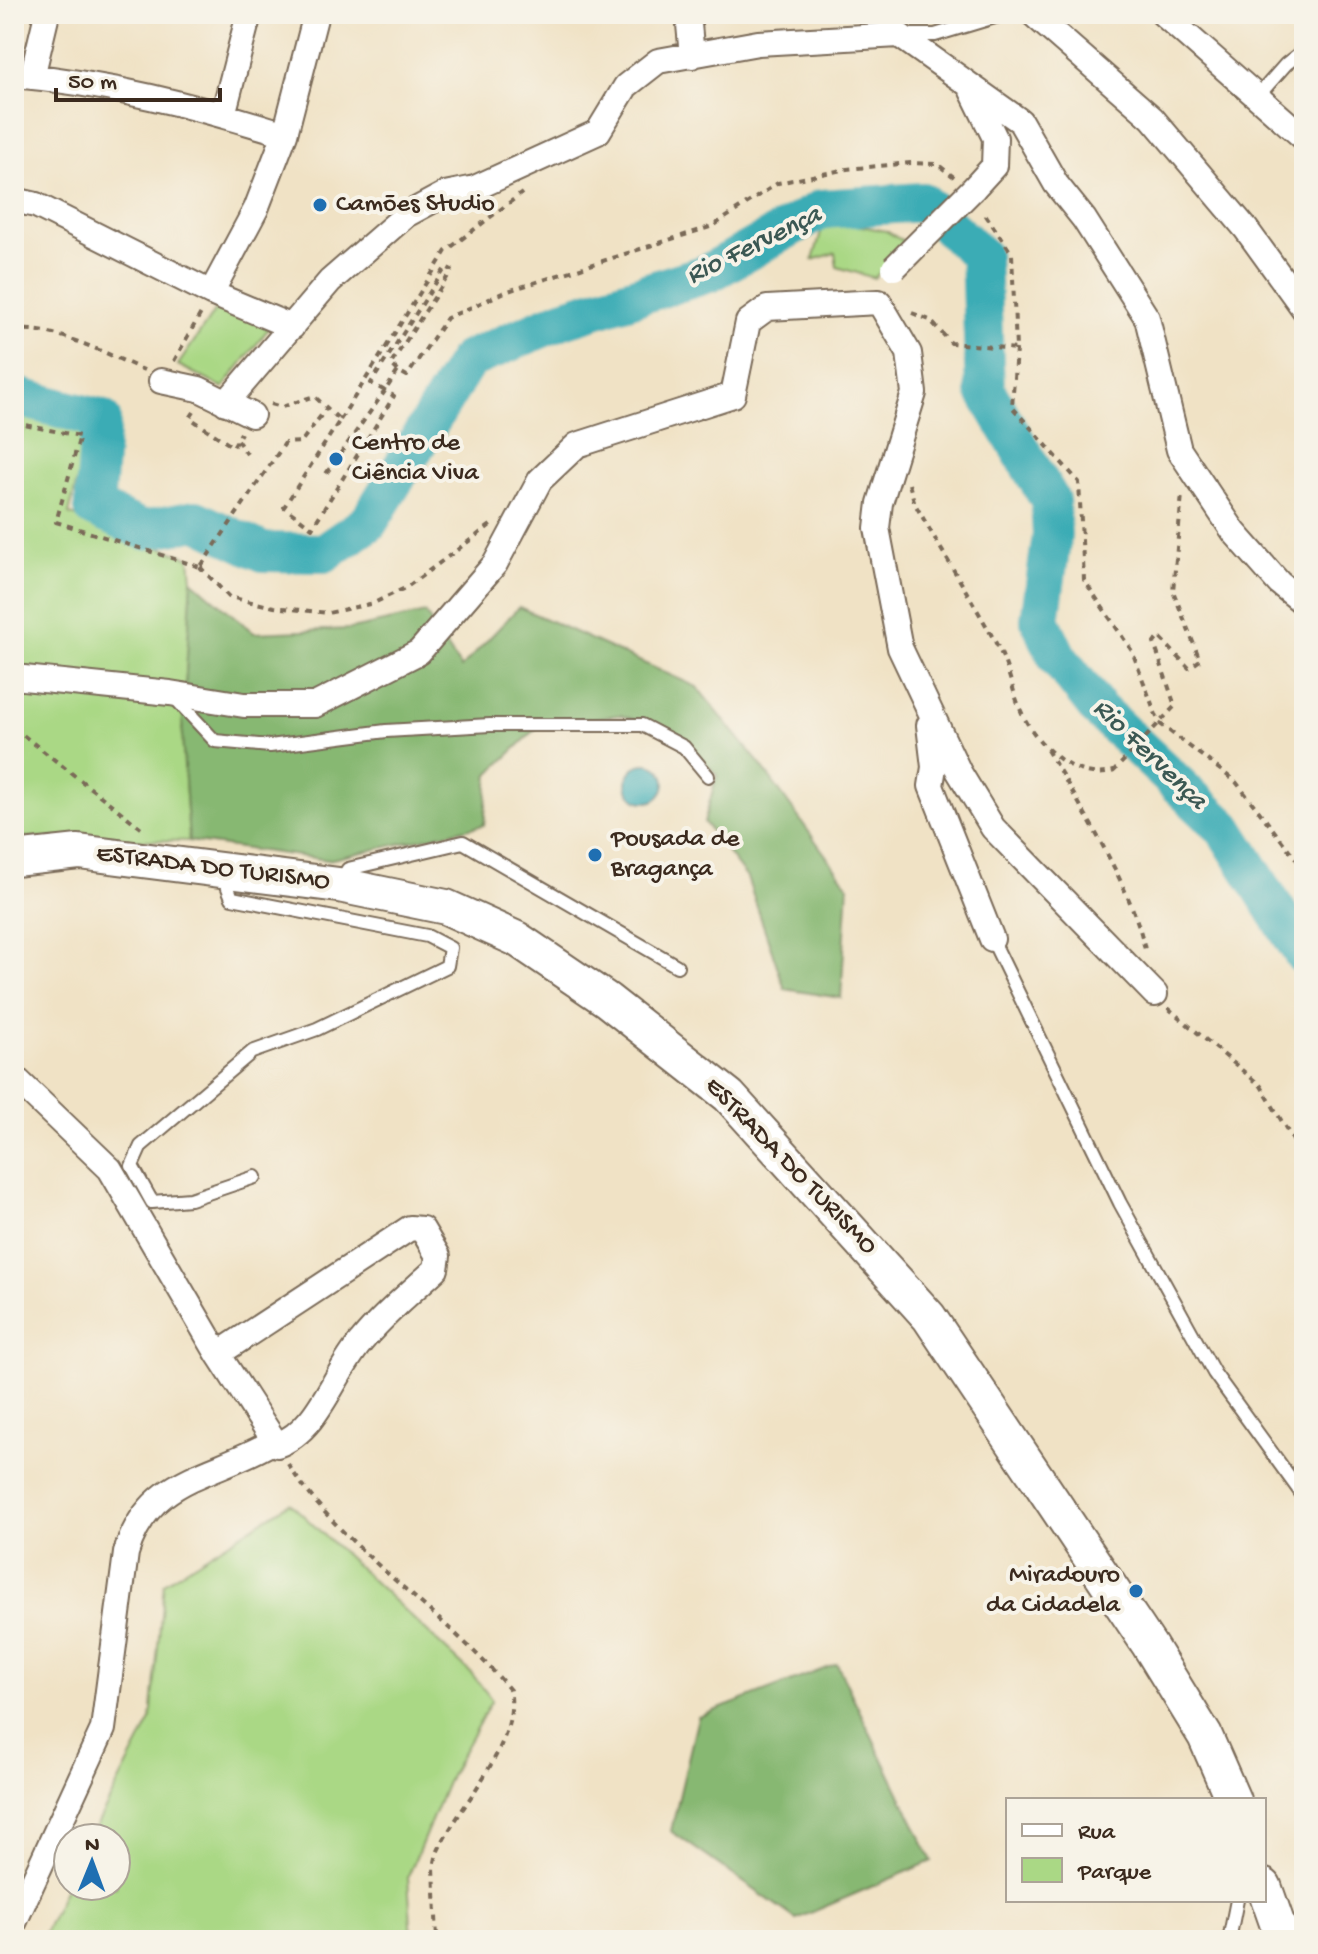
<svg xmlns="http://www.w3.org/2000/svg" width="1318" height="1954" font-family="'Gochi Hand',sans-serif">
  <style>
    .green { fill: #aad885; stroke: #728152; stroke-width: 2 }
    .forest { fill: #87b872; stroke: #617148; stroke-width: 2 }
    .water { fill: #3aacb5; stroke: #3a6b6a; stroke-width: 2 }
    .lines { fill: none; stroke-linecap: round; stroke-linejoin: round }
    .river { stroke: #3aacb5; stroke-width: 40 }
    .lane-casing { stroke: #7a6a58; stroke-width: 16 }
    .street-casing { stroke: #7a6a58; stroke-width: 28 }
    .secondary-casing { stroke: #7a6a58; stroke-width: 38 }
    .path { stroke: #7a6a58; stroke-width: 4; stroke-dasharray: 6 6; stroke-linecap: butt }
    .lane { stroke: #fff; stroke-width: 12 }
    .street { stroke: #fff; stroke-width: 24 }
    .secondary { stroke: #fff; stroke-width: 34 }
    .street-bridge-casing { stroke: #7a6a58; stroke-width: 28; stroke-linecap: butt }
    .path-bridge { stroke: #7a6a58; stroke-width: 4; stroke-dasharray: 6 6; stroke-linecap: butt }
    .street-bridge { stroke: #fff; stroke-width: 24 }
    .poi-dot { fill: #1f6fb2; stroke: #f7f3e8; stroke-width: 3 }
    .labels { text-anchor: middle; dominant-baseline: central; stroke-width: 8; stroke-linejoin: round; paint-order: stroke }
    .poi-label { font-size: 26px; fill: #3b2a1e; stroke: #f7f3e8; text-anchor: start }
    .street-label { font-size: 26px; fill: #3b2a1e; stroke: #f7f3e8 }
    .water-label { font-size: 28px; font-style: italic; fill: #3b5853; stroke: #f7f3e8 }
  </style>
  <rect width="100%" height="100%" fill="#f7f3e8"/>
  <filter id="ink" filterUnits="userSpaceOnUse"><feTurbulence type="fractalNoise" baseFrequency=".0125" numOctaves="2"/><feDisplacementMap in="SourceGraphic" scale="16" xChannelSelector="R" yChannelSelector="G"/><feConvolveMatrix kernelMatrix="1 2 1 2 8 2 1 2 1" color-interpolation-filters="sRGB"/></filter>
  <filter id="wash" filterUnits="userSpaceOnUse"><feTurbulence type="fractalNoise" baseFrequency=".006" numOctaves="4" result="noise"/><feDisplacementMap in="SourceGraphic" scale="32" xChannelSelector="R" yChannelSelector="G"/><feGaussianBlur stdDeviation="1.8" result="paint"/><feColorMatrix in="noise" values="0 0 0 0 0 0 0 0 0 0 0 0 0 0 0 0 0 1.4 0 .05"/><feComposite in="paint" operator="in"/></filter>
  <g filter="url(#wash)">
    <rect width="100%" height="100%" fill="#f0e2c5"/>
    <path class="green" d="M847 223 886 231 910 245 874 278 837 267 835 253 813 260 822 229Z
      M218 306 269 328 223 388 178 365Z
      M14 413 89 431 69 514 190 558 192 580 182 735 189 841 14 837Z
      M290 1503 472 1674 492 1700 450 1775 408 1877 412 1940H41L68 1881V1886H116V1838H90L151 1720 164 1583Z"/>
    <path class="forest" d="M192 580 254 633 351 629 425 613 461 668 519 607 697 687 760 764 848 886 841 998 785 989 747 878 704 822 717 775 677 733 620 715 541 724 489 774 484 825 328 860 189 841 182 735Z
      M837 1664 932 1861 796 1919 671 1831 698 1717Z"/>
    <path class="water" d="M83 409 114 419 103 504 143 519 137 537 82 517 94 438 88 423 82 424Z
      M627 783a19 19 0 1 1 38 0a19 19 0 1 1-38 0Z"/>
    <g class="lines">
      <path class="river" d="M14 396 101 419 94 508 144 530 196 520 263 552 324 553 368 523 468 360 563 319 709 273 822 209 922 202 980 255 985 390 1050 500 1052 535 1040 620 1058 658 1099 710 1224 828 1304 955"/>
    </g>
  </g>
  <g filter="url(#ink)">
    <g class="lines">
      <defs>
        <path id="lane" d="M903 35H935L1005 14
          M1257 97 1286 64 1304 50
          M175 698 215 741 270 746 386 731 490 725H642L684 747 708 776
          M223 875 232 898 427 936 450 948 447 966 317 1029 252 1052 141 1146 132 1166 152 1202 190 1199 255 1177
          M340 882 348 869 463 842 677 966
          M992 939 1120 1203 1214 1373 1304 1497
          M1229 1940 1237 1900"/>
        <path id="street" d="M688 14 692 56
          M1033 14 1152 118 1246 229 1304 309
          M1163 14 1304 138
          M14 75C106 83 196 106 285 134L316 14
          M32 77 47 14
          M972 91 995 138 994 166 973 189
          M223 115 249 14
          M14 200 36 205 211 293 292 327
          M211 293 256 209 285 134
          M879 302 909 353 914 393 880 503 877 528 900 648 959 772 993 828 1155 994
          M161 381 199 389 252 415
          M226 403 330 281 406 215 445 194 475 188 598 132 626 86 658 61 758 43 899 35 1020 121 1056 184 1084 219 1147 318 1179 450 1234 532 1279 583 1304 603
          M14 677 170 693 244 705H315L419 652 495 564 540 480 577 445 733 395 748 322 767 308 879 302
          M929 725 934 767 931 786 992 939
          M14 1077 110 1169 218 1354 277 1445C319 1430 333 1374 361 1342 383 1315 410 1293 436 1269L438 1256 422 1229 410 1228 218 1354
          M14 1923 103 1729 126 1553C149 1475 214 1477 274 1441"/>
        <path id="secondary" d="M14 859 79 852 339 885 446 907 517 939 607 1000 729 1096 929 1317 1149 1645 1205 1736 1233 1800
          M1264 1886 1283 1940"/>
      </defs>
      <use href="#lane" class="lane-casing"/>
      <use href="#street" class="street-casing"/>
      <use href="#secondary" class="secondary-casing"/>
      <path class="path" d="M912 313 930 320 951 343 1016 349 1012 254 983 211
        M14 331C48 323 111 356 144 370
        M386 347 446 251 522 193
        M174 361 201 313
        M398 371 391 364 452 270 446 267 371 383 385 391 398 371 407 376 447 318 505 292 713 226 778 183 847 169 911 163 937 164 954 177
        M271 404 282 407 314 396 340 420 284 507 312 528 394 396 385 391 325 475
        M194 412 190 418 233 447 241 433
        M340 420 386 347
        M14 423 80 436 56 522 200 567
        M237 440 247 454
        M909 484 915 504C942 552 972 599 998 647 1010 670 1013 698 1026 721 1042 750 1080 783 1114 771L1175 706 1154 643 1159 637 1189 668 1200 660 1173 591 1182 494
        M201 566 285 443 301 442 326 409
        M200 567 229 597 274 607 328 613 374 603 407 587 492 524
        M14 728 145 831
        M1047 750C1079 803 1134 891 1145 950
        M1168 1008 1261 1086 1304 1159
        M288 1464C340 1548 445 1612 510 1690 521 1744 459 1804 437 1853L434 1867 437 1940"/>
      <use href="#lane" class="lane"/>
      <use href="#street" class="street"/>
      <use href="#secondary" class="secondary"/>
      <defs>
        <path id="street-bridge" d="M894 268 973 189"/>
      </defs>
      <use href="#street-bridge" class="street-bridge-casing"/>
      <path class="path-bridge" d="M1016 349 1012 407 1079 482 1084 580 1132 651 1159 723 1236 782 1304 869"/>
      <use href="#street-bridge" class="street-bridge"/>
    </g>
  </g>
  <g class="poi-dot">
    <circle cx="320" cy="205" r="8"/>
    <circle cx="336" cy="459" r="8"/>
    <circle cx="595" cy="855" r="8"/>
    <circle cx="1136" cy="1591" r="8"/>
  </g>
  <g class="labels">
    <g class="poi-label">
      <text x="336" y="205">Camões Studio</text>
      <text x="352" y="444">Centro de<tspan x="352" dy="30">Ciência Viva</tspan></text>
      <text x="611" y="840">Pousada de<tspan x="611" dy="30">Bragança</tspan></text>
      <text x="1120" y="1576" text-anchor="end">Miradouro<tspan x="1120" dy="30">da Cidadela</tspan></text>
    </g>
    <g class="street-label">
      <text transform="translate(213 869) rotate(7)">ESTRADA DO TURISMO</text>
      <text transform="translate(790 1167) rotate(46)">ESTRADA DO TURISMO</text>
    </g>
    <g class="water-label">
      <text transform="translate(754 246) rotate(-26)">Rio Fervença</text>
      <text transform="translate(1149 755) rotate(44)">Rio Fervença</text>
    </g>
  </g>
  <rect width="1318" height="1954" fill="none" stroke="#f7f3e8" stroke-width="48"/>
  <rect x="1006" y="1798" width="260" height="104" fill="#f7f3e8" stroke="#aca397" stroke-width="2"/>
  <rect x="1022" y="1824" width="40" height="12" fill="#ffffff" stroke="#aca397" stroke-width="2"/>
  <text x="1078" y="1838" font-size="24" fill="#3b2a1e">Rua</text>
  <rect x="1022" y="1858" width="40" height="24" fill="#aad885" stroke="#aca397" stroke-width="2"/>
  <text x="1078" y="1878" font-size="24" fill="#3b2a1e">Parque</text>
  <g transform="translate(92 1862) rotate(1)"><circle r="38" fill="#f7f3e8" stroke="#aca397" stroke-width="2"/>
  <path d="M0-6L14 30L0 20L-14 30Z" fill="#1f6fb2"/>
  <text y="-12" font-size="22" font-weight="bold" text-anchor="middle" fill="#3b2a1e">N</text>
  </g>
  <path d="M56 88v12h164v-12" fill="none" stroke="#3b2a1e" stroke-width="4"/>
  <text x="68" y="88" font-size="24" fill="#3b2a1e" stroke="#f7f3e8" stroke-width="6" paint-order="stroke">50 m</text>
</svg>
